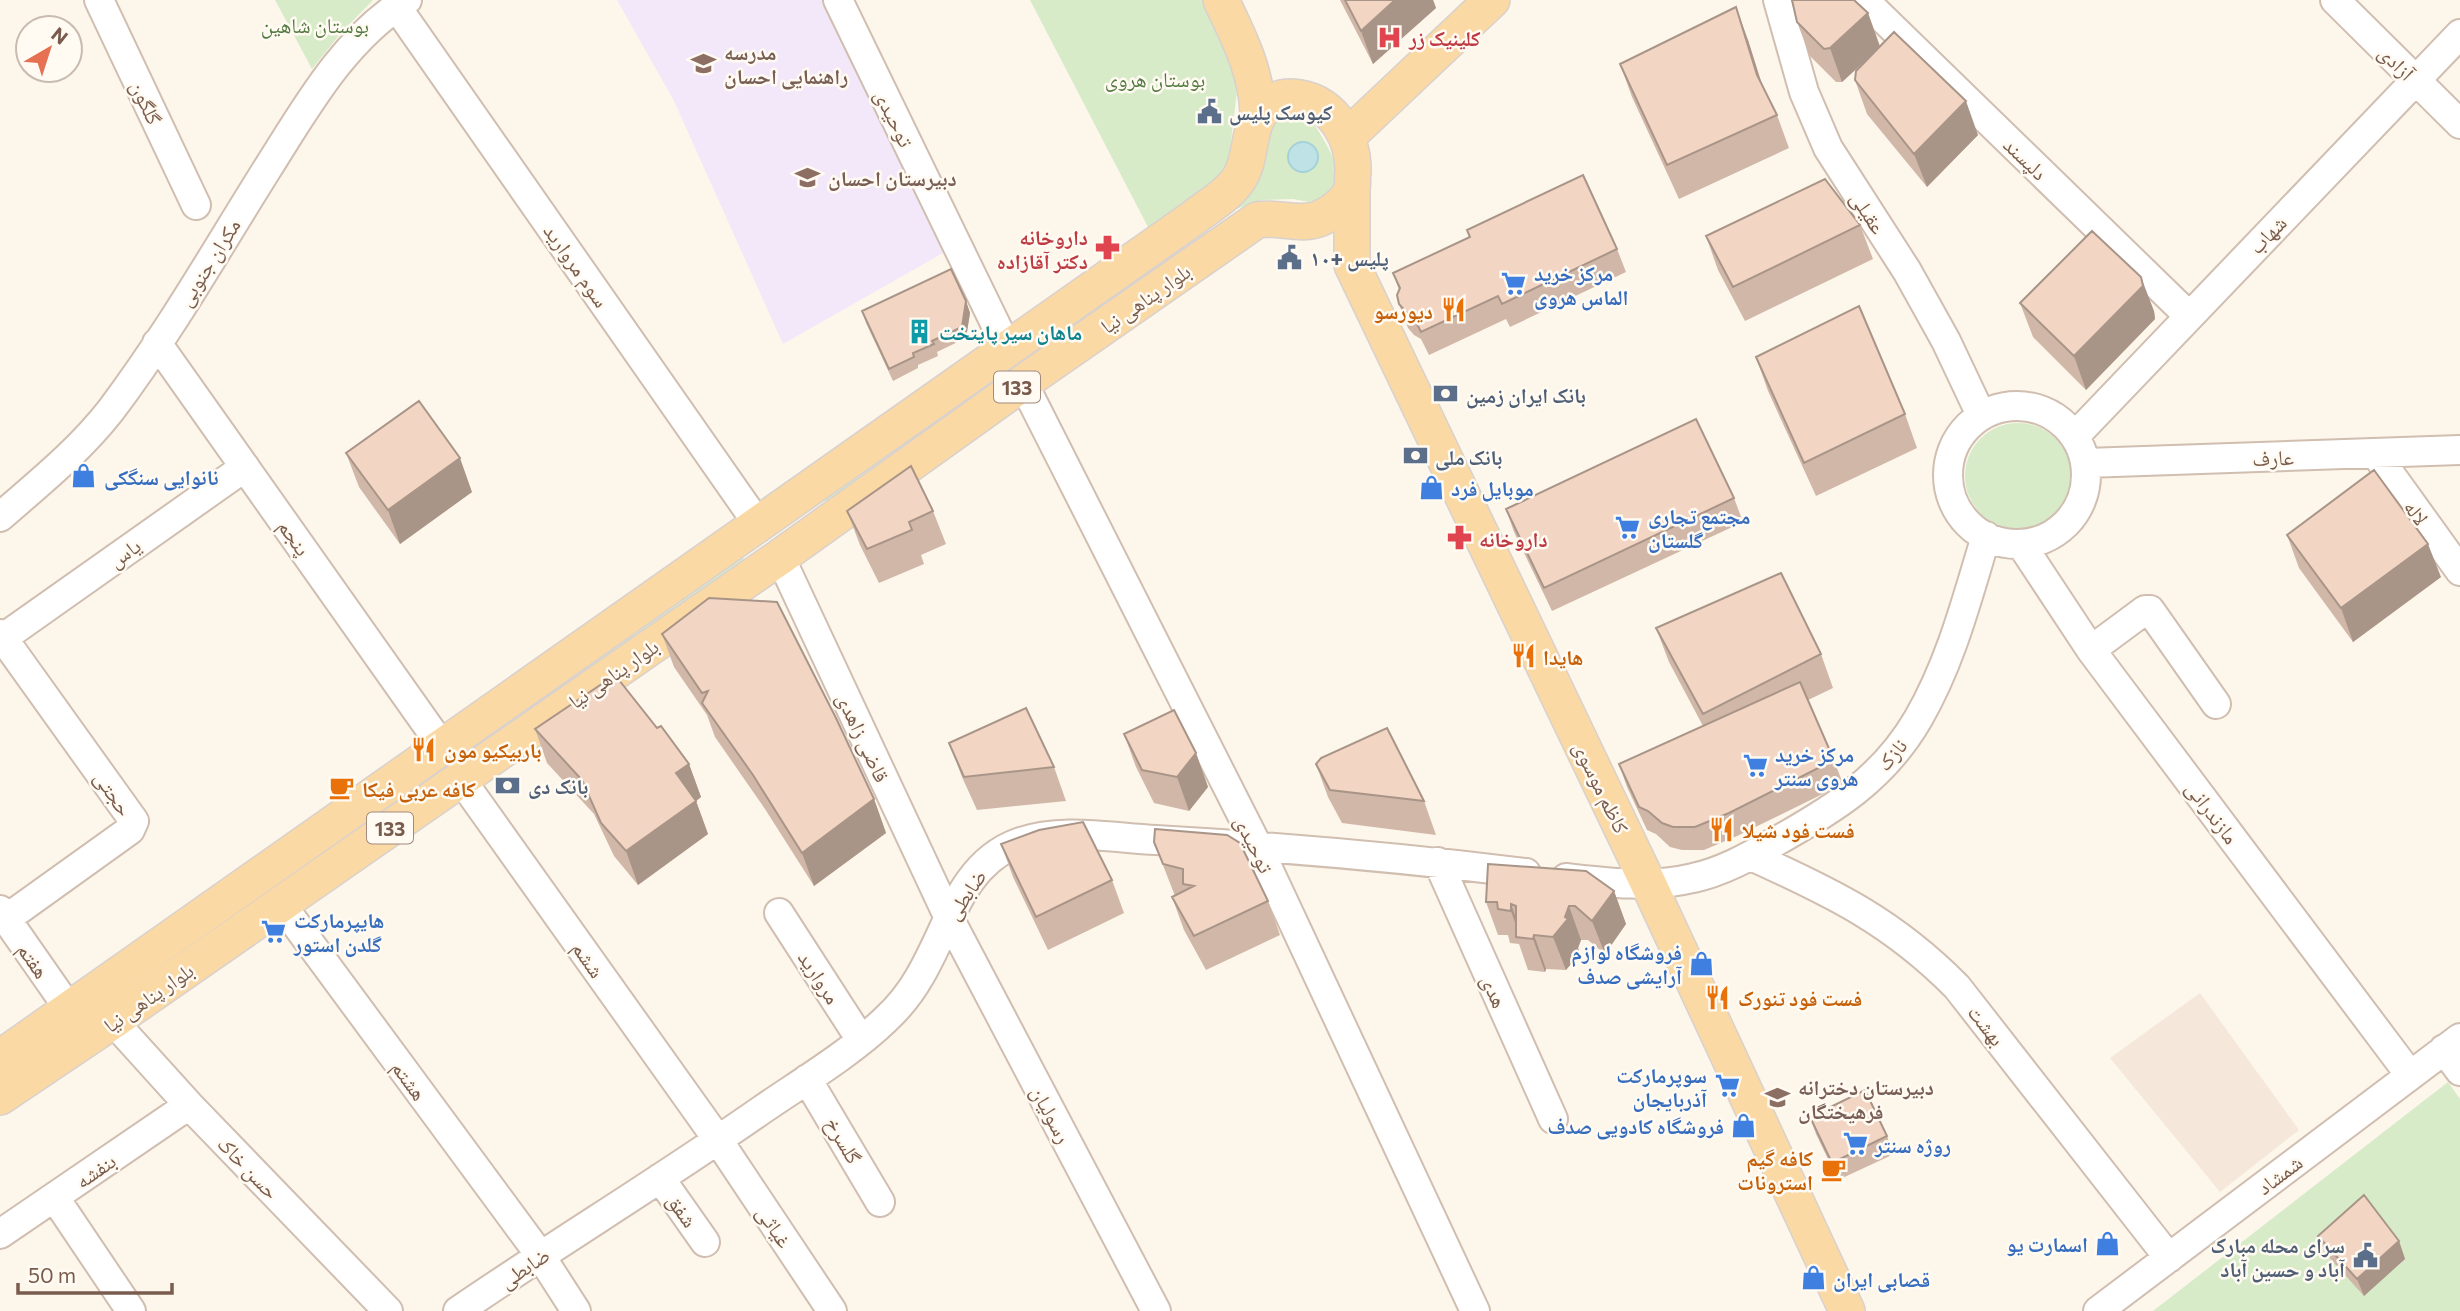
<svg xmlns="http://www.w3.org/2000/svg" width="2460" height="1311" font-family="Commissioner,'Noto Naskh Arabic',sans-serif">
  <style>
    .residential { fill: #f5e8da }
    .education { fill: #f3e8fa }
    .green { fill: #d7ebc9 }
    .water { fill: #bfe2e7; stroke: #a5d2d9; stroke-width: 2 }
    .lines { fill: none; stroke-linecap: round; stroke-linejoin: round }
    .minor-casing { stroke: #d0beb0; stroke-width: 32 }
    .major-casing { stroke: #d9d1cd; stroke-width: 38 }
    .minor { stroke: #fff; stroke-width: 28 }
    .major { stroke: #fad9a5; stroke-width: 35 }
    .wall { fill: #d0b7a8 }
    .shaded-wall { fill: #a99588 }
    .building { fill: #f2d5c3; stroke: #a99588; stroke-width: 2 }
    .labels { text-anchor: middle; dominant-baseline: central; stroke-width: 5; stroke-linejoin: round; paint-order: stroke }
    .shield { fill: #fffaf2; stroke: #a18b7e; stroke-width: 2 }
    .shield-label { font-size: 19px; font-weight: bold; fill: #795c4d }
    .park-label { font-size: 21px; fill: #537941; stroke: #fffaf2 }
    .health-label { font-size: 21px; font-weight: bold; fill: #be3a42; stroke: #fffaf2; text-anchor: start }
    .education-label { font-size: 21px; font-weight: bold; fill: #785e54; stroke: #fffaf2; text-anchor: start }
    .street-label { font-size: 21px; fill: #795c4d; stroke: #fffaf2 }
    .service-label { font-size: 21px; font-weight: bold; fill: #4e5e75; stroke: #fffaf2; text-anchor: start }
    .shop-label { font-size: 21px; font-weight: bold; fill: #366cbe; stroke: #fffaf2; text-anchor: start }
    .food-label { font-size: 21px; font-weight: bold; fill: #c56008; stroke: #fffaf2; text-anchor: start }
    .culture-label { font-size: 21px; font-weight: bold; fill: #0d838f; stroke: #fffaf2; text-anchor: start }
  </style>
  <rect width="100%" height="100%" fill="#fdf6eb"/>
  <path class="residential" d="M2200 993 2299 1130 2220 1192 2110 1058Z"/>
  <path class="education" d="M617 0H823L836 24 943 253 783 344 674 101Z"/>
  <path class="green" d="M275 0H373L340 34 312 69Z
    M1030 0H1203L1238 83 1227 174 1149 229Z
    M1292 113 1306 114C1316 125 1337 159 1338 174 1339 184 1333 191 1327 199L1309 202 1293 199 1262 200 1236 209 1259 172 1268 146 1269 131 1278 119Z
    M1146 267 1152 270 1153 275 827 502 823 500 822 496Z
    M1965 476a53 53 0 1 1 106 0a53 53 0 1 1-106 0Z
    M739 556 744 559V565L0 1085V1070Z
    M2448 1082 2460 1099V1311H2153Z"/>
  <path class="water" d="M1288 157a15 15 0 1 1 30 0a15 15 0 1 1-30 0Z"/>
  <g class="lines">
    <defs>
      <path id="minor" d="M99 0 196 205
        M838 0 1007 348
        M1778 0 1804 92 1828 148 1907 271 1946 341 1981 415
        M1864 0 2189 316
        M2335 0 2460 124
        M396 6 758 524
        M157 343 432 732
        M1023 383 1257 845 1475 1311
        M1948 475a69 69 0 1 1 138 0a69 69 0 1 1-138 0Z
        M2075 436 2460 34
        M2375 453 2460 571
        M2086 463 2460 450
        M0 517C39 483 79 451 111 410 169 333 218 247 269 166 307 106 345 38 407 0
        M2021 544 2091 650 2410 1075
        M780 557 948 916 1156 1311
        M0 634 134 821 130 830 6 919
        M3 638 245 467
        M2091 650 2145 610H2150L2216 704
        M460 778 718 1140 832 1311
        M1751 856C1833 893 1893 922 1957 987L2169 1258
        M1438 862 1553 1119
        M1566 878C1607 883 1652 888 1693 878 1722 872 1750 856 1775 842 1834 809 1883 779 1918 719 1951 662 1967 599 1986 536
        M281 904 540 1255 576 1311
        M0 910 69 1009
        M779 913 861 1040
        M113 1021 189 1105 388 1311
        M2444 1049 2460 1071
        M807 1079 880 1202
        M660 1178 705 1242
        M55 1198 131 1311
        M0 1234 189 1105
        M458 1311C559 1242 663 1179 763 1109 801 1083 852 1052 885 1020 898 1008 911 992 920 976 948 929 961 864 1018 843 1061 827 1112 838 1156 840 1280 847 1403 858 1526 873
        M2098 1311 2460 1038"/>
      <path id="major" d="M1221 0C1239 38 1257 72 1258 115
        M1347 137 1492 0
        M1352 189V265L1648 883 1847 1311
        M0 1058 1196 216C1210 205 1231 193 1240 177 1255 152 1244 118 1274 101 1281 97 1292 96 1300 98 1335 104 1354 140 1353 173 1352 178 1353 185 1352 189 1347 202 1332 213 1321 218 1302 227 1278 216 1257 220L1023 383 780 557 113 1021 0 1097"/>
    </defs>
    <use href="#minor" class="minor-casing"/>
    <use href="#major" class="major-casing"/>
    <use href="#minor" class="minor"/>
    <use href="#major" class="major"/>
  </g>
  <path class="wall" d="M1340 0H1433L1436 8 1373 64Z
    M1791 0H1854L1868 13 1880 46 1978 135 1927 187 1867 114 1855 80 1874 53 1842 82H1836L1810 56 1797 22Z
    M1748 40 1762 84 1777 115 1789 148 1679 199 1632 97 1620 64Z
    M1860 225 1873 259 1745 321 1718 270 1706 236Z
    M1467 230 1617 249 1626 272 1510 327 1506 319 1429 355 1421 339 1414 335 1408 328 1399 304V290L1393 273 1469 237Z
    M966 301 970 313 966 338 937 352 938 356 918 365V368L893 381 866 323 862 311Z
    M2020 303 2154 311 2155 319 2086 390 2033 337Z
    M1756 357 1905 414 1917 448 1816 496 1768 391Z
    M346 453 472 492 400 544 359 487Z
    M1734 498 1743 522 1552 611 1514 532 1506 509Z
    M847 511H933L946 544 921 555 924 564 879 583 860 545Z
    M2287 535 2441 577 2353 642 2299 568Z
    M1656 628 1821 654 1833 688 1808 700 1834 760 1843 784 1737 836 1704 850H1682L1670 847 1656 834 1647 830 1627 787 1619 764 1703 726 1669 662Z
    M662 634 874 799 886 833 814 886 765 809 715 737 707 715 674 667Z
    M657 728 689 764 701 797 696 801 708 834 638 885 614 856 594 814 547 763 535 729Z
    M1124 734 1196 753 1208 787 1189 811 1154 803 1136 767Z
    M949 743 1054 767 1066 801 977 810 962 777Z
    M1316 764 1424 801 1436 835 1342 823 1328 797Z
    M1154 842 1268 901 1280 935 1206 970 1184 930 1172 897 1175 896Z
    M1001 844 1112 880 1124 913 1048 950 1013 877Z
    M1614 891 1626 924 1605 954 1588 940H1581L1578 948 1580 953 1566 970 1546 969 1545 972 1528 970 1519 944 1510 943 1508 935H1498L1486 902Z
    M1810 1117 1887 1136 1894 1154 1838 1180 1816 1134Z
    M2318 1236 2399 1241 2405 1259 2364 1296 2325 1253Z"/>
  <path class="shaded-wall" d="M1395 0H1433L1436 8 1373 64 1361 31Z
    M1736 7 1748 40 1769 108 1757 75Z
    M1868 13 1880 47 1842 82 1830 48Z
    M1966 101 1978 135 1927 187 1914 154Z
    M2141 277 2154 311 2155 319 2086 390 2074 356Z
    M966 301 970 313 966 338 962 327Z
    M460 458 472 492 400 544 388 510Z
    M2428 544 2441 577 2353 642 2341 608Z
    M1196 753 1208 787 1189 811 1177 777Z
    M689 764 701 797 696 801 708 834 638 885 626 851 676 773Z
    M874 799 886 833 814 886 802 853Z
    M1614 891 1626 924 1605 954 1592 921Z
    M1511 904 1523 938 1520 937 1511 911Z
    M1569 906 1581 940 1578 948 1580 953 1566 970 1553 937Z
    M1534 935 1546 969 1545 972 1533 939Z
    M2399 1241 2405 1259 2364 1296 2357 1279Z"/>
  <path class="building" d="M1345 0H1395L1361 31Z
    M1792 0H1854L1868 13 1830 48 1824 49 1797 22Z
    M1736 7 1757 75 1777 115 1667 165 1620 64Z
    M1894 32 1966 101 1914 154 1855 80 1856 71Z
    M1583 175 1617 249 1502 304 1498 296 1421 332 1413 316 1406 312 1399 304 1397 295 1400 288 1393 273 1470 237 1467 230Z
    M1825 179 1860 225 1733 287 1706 236Z
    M2092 231 2141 277 2143 286 2074 356 2020 303Z
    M951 269 966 301 962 327 932 341 934 344 913 353 914 357 889 369 862 311Z
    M1859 306 1905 414 1804 463 1756 357Z
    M419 401 460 458 388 510 346 453Z
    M1696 419 1734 498 1544 588 1506 509Z
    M911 466 933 511 909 522 912 530 867 549 847 511Z
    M2374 470 2428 544 2341 608 2287 535Z
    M1781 573 1821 654 1703 714 1656 628Z
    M709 598 777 602 836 718 874 799 802 853 753 775 702 703 708 691 702 693 662 634Z
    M615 675 657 728 661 726 689 764 676 773 696 801 626 851 601 823 582 780 535 729Z
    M1800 682 1834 760 1729 813 1695 827H1673L1662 823 1648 811 1639 807 1619 764Z
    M1026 708 1054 767 964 777 949 743Z
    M1174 710 1196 753 1177 777 1142 770 1124 734Z
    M1387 728 1424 801 1330 790 1316 764 1321 758Z
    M1083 822 1112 880 1036 917 1001 844 1039 830Z
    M1155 829 1227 835 1240 843 1268 901 1194 936 1172 897 1194 886 1183 884V869L1163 864 1154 842Z
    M1488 864 1586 871 1614 891 1592 921 1575 906H1569L1565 917 1568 919 1553 937 1534 935 1533 939 1516 937V906L1511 904V911L1498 909 1497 902H1486Z
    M1865 1090 1887 1136 1832 1163 1810 1117Z
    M2364 1195 2399 1241 2357 1279 2318 1236Z"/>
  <defs>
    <symbol id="hospital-bare" viewBox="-9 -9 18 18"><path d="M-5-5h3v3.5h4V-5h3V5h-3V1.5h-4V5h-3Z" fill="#e0444e" stroke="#fffaf2" stroke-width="2.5" paint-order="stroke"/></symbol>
    <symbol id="school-bare" viewBox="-9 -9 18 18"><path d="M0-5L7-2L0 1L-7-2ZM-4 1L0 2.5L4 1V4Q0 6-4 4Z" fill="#8d6e63" stroke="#fffaf2" stroke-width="2.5" paint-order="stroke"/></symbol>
    <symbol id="civic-bare" viewBox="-9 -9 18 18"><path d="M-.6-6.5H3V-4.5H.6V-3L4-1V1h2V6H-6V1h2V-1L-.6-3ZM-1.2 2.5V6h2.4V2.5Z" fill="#5c6f8a" stroke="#fffaf2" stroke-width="2.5" paint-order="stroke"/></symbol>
    <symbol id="pharmacy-bare" viewBox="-9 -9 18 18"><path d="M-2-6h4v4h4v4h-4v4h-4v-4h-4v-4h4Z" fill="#e0444e" stroke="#fffaf2" stroke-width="2.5" paint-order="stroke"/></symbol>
    <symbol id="supermarket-bare" viewBox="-9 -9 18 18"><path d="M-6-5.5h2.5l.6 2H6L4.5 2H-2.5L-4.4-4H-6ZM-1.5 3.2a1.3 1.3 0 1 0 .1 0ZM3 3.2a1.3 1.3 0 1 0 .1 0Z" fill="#3f7fe0" stroke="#fffaf2" stroke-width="2.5" paint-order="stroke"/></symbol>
    <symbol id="restaurant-bare" viewBox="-9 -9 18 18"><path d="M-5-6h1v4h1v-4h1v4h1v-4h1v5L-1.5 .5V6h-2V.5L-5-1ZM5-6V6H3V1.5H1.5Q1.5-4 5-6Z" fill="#e8710a" stroke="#fffaf2" stroke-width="2.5" paint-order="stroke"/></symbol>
    <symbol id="building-bare" viewBox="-9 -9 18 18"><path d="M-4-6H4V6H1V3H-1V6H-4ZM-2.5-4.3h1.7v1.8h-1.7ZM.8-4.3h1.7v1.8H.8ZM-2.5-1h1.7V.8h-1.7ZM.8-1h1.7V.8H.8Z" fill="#0f9aa8" stroke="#fffaf2" stroke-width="2.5" paint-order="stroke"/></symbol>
    <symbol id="bank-bare" viewBox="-9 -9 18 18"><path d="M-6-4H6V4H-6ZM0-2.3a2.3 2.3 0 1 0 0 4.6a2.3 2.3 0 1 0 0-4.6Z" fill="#5c6f8a" stroke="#fffaf2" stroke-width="2.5" paint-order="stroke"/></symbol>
    <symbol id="shop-bare" viewBox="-9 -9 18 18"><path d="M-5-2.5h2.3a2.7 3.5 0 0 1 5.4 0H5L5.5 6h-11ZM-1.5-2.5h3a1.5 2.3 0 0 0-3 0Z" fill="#3f7fe0" stroke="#fffaf2" stroke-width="2.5" paint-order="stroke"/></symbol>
    <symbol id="cafe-bare" viewBox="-9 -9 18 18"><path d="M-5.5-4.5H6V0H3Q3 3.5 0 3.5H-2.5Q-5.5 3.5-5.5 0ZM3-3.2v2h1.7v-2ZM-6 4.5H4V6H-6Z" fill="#e8710a" stroke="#fffaf2" stroke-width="2.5" paint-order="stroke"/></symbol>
  </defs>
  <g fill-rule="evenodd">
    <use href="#hospital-bare" x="1372" y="20" width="35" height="35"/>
    <use href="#school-bare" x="686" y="46" width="35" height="35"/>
    <use href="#civic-bare" x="1192" y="94" width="35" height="35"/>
    <use href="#school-bare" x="790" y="160" width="35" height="35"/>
    <use href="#pharmacy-bare" x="1090" y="230" width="35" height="35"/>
    <use href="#civic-bare" x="1272" y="240" width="35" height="35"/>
    <use href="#supermarket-bare" x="1496" y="266" width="35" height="35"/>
    <use href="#restaurant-bare" x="1436" y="292" width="35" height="35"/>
    <use href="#building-bare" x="902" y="314" width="35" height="35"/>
    <use href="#bank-bare" x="1428" y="376" width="35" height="35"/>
    <use href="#bank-bare" x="1398" y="438" width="35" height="35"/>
    <use href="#shop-bare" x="66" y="458" width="35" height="35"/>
    <use href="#shop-bare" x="1414" y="470" width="35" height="35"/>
    <use href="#supermarket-bare" x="1610" y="510" width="35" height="35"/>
    <use href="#pharmacy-bare" x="1442" y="520" width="35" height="35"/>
    <use href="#restaurant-bare" x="1506" y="638" width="35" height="35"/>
    <use href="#restaurant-bare" x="406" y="732" width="35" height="35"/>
    <use href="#supermarket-bare" x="1738" y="748" width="35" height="35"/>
    <use href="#bank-bare" x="490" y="768" width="35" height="35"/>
    <use href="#cafe-bare" x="324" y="770" width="35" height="35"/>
    <use href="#restaurant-bare" x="1704" y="812" width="35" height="35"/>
    <use href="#supermarket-bare" x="256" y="914" width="35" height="35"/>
    <use href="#shop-bare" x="1684" y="946" width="35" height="35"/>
    <use href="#restaurant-bare" x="1700" y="980" width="35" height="35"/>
    <use href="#supermarket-bare" x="1710" y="1068" width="35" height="35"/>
    <use href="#school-bare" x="1760" y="1080" width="35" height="35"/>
    <use href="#shop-bare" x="1726" y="1108" width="35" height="35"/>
    <use href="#supermarket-bare" x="1838" y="1126" width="35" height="35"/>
    <use href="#cafe-bare" x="1816" y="1152" width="35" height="35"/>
    <use href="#shop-bare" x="2090" y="1226" width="35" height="35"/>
    <use href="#civic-bare" x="2348" y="1238" width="35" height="35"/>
    <use href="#shop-bare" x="1796" y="1260" width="35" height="35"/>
  </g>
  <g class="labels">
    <g class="shield">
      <rect x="994" y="371.5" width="46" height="31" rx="5"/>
      <rect x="367" y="812.5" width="46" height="31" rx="5"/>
    </g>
    <g class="shield-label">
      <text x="1017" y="387">133</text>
      <text x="390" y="828">133</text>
    </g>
    <g class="park-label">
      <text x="315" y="24">بوستان شاهین</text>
      <text x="1155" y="78">بوستان هروی</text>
    </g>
    <g class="health-label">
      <text x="1409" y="37">کلینیک زر</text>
      <text x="1088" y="236" text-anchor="end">داروخانه<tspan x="1088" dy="24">دکتر آقازاده</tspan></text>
      <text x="1479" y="538">داروخانه</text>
    </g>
    <g class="education-label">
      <text x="724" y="51">مدرسه<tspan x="724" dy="24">راهنمایی احسان</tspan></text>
      <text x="828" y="177">دبیرستان احسان</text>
      <text x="1798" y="1086">دبیرستان دخترانه<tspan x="1798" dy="24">فرهیختگان</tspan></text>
    </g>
    <g class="street-label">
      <text transform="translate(2397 62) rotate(45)">آزادی</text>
      <text transform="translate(147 102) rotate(65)">گلگون</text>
      <text transform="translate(895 118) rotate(64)">توحیدی</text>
      <text transform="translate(2026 158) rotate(44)">دلپسند</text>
      <text transform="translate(1869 212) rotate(57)">عقیلی</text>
      <text transform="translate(2267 234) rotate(-46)">شهاب</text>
      <text transform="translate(208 262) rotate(-58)">مکران جنوبی</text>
      <text transform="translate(577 265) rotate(55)">سوم مروارید</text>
      <text transform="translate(1145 298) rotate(-35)">بلوار پناهی نیا</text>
      <text transform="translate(2273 457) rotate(-2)">عارف</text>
      <text transform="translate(2417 512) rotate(54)">لاله</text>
      <text transform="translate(295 537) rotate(55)">پنجم</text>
      <text transform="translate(124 552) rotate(-35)">یاس</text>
      <text transform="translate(613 673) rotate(-35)">بلوار پناهی نیا</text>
      <text transform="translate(864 737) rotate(65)">قاضی زاهدی</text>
      <text transform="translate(1891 754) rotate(-50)">نازک</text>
      <text transform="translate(1602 787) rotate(64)">کاظم موسوی</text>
      <text transform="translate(114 793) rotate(56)">حجتی</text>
      <text transform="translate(2213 812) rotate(53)">مازندرانی</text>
      <text transform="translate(1255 844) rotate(64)">توحیدی</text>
      <text transform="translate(965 894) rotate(-56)">ضابطی</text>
      <text transform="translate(589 959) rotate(55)">ششم</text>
      <text transform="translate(34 960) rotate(55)">هفتم</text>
      <text transform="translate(820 977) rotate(57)">مروارید</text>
      <text transform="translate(1495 991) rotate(66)">هدی</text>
      <text transform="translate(148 997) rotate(-35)">بلوار پناهی نیا</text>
      <text transform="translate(1987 1025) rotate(52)">بهشت</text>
      <text transform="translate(410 1080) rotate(54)">هشتم</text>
      <text transform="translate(1052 1114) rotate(62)">رسولیان</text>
      <text transform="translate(844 1140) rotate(59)">گلسرخ</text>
      <text transform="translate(249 1167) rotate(46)">حسن خاک</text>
      <text transform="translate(95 1170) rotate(-35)">بنفشه</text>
      <text transform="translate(2279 1174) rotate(-37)">شمشاد</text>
      <text transform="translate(683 1210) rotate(55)">شفق</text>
      <text transform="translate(775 1226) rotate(56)">غیاثی</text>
      <text transform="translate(524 1267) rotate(-34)">ضابطی</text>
    </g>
    <g class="service-label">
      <text x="1229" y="111">کیوسک پلیس</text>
      <text x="1310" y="257">پلیس +۱۰</text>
      <text x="1466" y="394">بانک ایران زمین</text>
      <text x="1435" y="456">بانک ملی</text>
      <text x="528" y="785">بانک دی</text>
      <text x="2345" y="1244" text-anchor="end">سرای محله مبارک<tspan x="2345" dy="24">آباد و حسین آباد</tspan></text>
    </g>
    <g class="shop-label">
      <text x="1534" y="272">مرکز خرید<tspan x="1534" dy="24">الماس هروی</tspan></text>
      <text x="104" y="476">نانوایی سنگکی</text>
      <text x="1451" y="487">موبایل فرد</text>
      <text x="1648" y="515">مجتمع تجاری<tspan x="1648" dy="24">گلستان</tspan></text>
      <text x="1775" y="753">مرکز خرید<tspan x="1775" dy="24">هروی سنتر</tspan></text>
      <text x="294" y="919">هایپرمارکت<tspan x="294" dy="24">گلدن استور</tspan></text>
      <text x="1682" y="951" text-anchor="end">فروشگاه لوازم<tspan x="1682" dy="24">آرایشی صدف</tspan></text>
      <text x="1707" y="1074" text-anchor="end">سوپرمارکت<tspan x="1707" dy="24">آذربایجان</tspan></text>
      <text x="1724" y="1125" text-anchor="end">فروشگاه کادویی صدف</text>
      <text x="1875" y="1144">روژه سنتر</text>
      <text x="2088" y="1243" text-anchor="end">اسمارت یو</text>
      <text x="1833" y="1278">قصابی ایران</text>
    </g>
    <g class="food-label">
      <text x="1433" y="310" text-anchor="end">دیورسو</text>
      <text x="1543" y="656">هایدا</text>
      <text x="444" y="749">باربیکیو مون</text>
      <text x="362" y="788">کافه عربی فیکا</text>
      <text x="1742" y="829">فست فود شیلا</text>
      <text x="1738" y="997">فست فود تنورک</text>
      <text x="1813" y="1157" text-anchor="end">کافه گیم<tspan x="1813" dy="24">استرونات</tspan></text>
    </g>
    <g class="culture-label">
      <text x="939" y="331">ماهان سیر پایتخت</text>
    </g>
  </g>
  <g transform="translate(49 49) rotate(39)"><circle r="33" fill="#fffaf2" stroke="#c9bbb0" stroke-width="2"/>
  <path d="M0-5L12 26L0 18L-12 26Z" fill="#e57052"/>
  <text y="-10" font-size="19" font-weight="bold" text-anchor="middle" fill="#795c4d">N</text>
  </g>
  <path d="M18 1283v10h154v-10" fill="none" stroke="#795c4d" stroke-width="3.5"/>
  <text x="28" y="1283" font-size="21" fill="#795c4d" stroke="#fffaf2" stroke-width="5" paint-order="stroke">50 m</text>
</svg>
